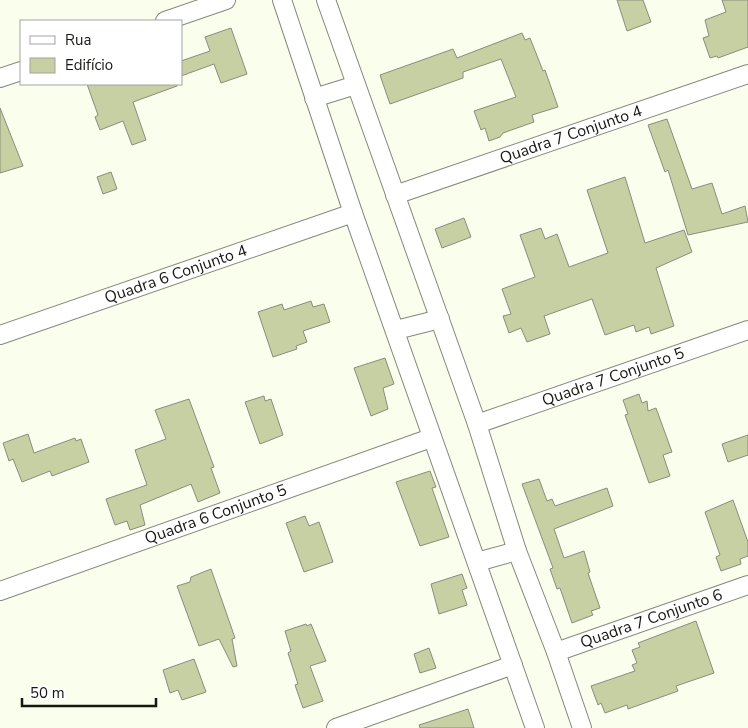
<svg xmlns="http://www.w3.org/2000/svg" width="748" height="728" font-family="'Nunito Sans',sans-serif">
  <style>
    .building { fill: #c6d0a3; stroke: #898d7d }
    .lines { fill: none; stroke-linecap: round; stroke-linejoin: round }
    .minor-casing { stroke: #85897a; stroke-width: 20 }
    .minor { stroke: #fff; stroke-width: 18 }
    .labels { text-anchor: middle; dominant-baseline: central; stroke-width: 5; stroke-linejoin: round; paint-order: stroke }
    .street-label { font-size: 16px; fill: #171813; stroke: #fff }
  </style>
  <rect width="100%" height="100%" fill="#f9feed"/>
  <path class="building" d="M617 0H643L651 22 627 31Z
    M722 0H748V47L718 58 717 56 710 58 703 38 709 36 705 20 726 12Z
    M231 28 247 74 221 83 214 64 181 76V61L210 51 205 37Z
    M522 33 525 40 530 38 543 71 545 70 558 107 532 115 534 122 503 133 500 137 489 141 485 128 481 130 474 111 516 97 501 59 463 72V78L390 104 380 75 453 49 457 58Z
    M87 84H177V86L133 102 146 140 132 145 123 121 100 130 95 117 98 115Z
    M0 108 23 166 0 173Z
    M667 119 692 189 712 183 722 214 745 206 748 222 688 235 668 170 665 172 648 125Z
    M111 172 117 189 103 194 97 177Z
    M625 177 645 243 684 230 692 252 656 268 674 326 651 334 649 327 636 332 634 325 605 335 592 299 544 316 550 334 527 342 521 328 509 333 503 316 511 314 502 289 535 277 520 235 541 228 545 239 557 234 569 267 608 253 587 190Z
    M464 218 471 237 442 248 435 229Z
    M311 301 313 307 324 304 330 322 303 331 307 342 296 346 297 349 273 357 258 312 282 304 284 310Z
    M385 358 394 384 383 388 388 409 371 416 354 368Z
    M639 394 642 403 647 401 648 411 656 408 672 452 663 455 670 476 649 483 625 415 628 414 623 400Z
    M264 396 265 401 271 399 283 435 260 444 245 402Z
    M189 399 214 467 211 468 220 493 198 502 191 484 140 505 145 525 130 530 127 521 115 525 106 499 147 485 135 450 166 439 155 410Z
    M28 434 34 453 75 438 76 441 81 439 89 462 52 476 50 471 22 482 13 459 9 461 3 443Z
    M748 435V455L728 462 722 444Z
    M430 471 436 487 432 488 449 537 420 546 396 482Z
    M539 479 547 501 552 499 555 506 607 488 613 506 554 529 564 558 584 551 590 572 588 573 600 608 591 611 593 615 572 623 560 588 557 589 550 569 553 568 522 484Z
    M733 500 748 542V556L740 559 741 564 721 571 716 557 720 555 705 512Z
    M305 516 309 526 319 522 333 562 304 572 286 523Z
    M211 569 235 638 232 639 237 666 233 667 219 639 199 646 177 586 190 582 191 577Z
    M462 574 467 588 462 590 467 605 439 614 431 584Z
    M696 621 714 673 676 686 678 691 628 709 627 705 605 713 601 703 598 705 591 686 635 671 632 665 637 663 632 650 640 647 638 643Z
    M306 624 307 626 311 624 326 661 310 666 323 701 303 708 295 685 298 684 288 653 291 651 285 631Z
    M429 648 436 668 420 673 414 654Z
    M194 659 206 692 182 700 178 690 170 693 163 670Z
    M468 709 474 728H420L419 725Z"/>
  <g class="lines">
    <defs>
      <g id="minor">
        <path d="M282 0 353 213 535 728"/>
        <path d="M326 0 477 424 517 551 556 652 582 728"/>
        <path d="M165 21 226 0"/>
        <path d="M0 78 21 71"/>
        <path d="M314 98 356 85"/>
        <path id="s1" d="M395 195 748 74"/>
        <path d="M396 330 440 319"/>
        <path id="s2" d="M0 335 353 213"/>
        <path id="s3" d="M477 424 748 330"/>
        <path d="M477 562 517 551"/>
        <path id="s4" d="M0 591 431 438"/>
        <path id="s5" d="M556 652 748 585"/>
        <path d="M336 728 513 665"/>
      </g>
    </defs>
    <use href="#minor" class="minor-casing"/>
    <use href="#minor" class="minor"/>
  </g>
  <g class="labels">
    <g class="street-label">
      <text stroke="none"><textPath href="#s1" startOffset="186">Quadra 7 Conjunto 4</textPath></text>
      <text stroke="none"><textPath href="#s2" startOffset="186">Quadra 6 Conjunto 4</textPath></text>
      <text stroke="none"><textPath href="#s3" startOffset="144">Quadra 7 Conjunto 5</textPath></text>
      <text stroke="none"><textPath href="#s4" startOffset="229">Quadra 6 Conjunto 5</textPath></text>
      <text stroke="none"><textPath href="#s5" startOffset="101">Quadra 7 Conjunto 6</textPath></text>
    </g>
  </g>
  <rect x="20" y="20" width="162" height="65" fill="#ffffff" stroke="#a2a3a1"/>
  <rect x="30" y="36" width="25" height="8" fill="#ffffff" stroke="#a2a3a1"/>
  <text x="65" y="45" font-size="15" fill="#171813">Rua</text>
  <rect x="30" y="58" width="25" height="15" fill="#c6d0a3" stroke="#a2a3a1"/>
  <text x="65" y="70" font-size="15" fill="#171813">Edifício</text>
  <path d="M22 698v8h134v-8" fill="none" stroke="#171813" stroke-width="2.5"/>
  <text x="30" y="698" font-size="15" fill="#171813" stroke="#ffffff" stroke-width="4" paint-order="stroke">50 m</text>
</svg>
